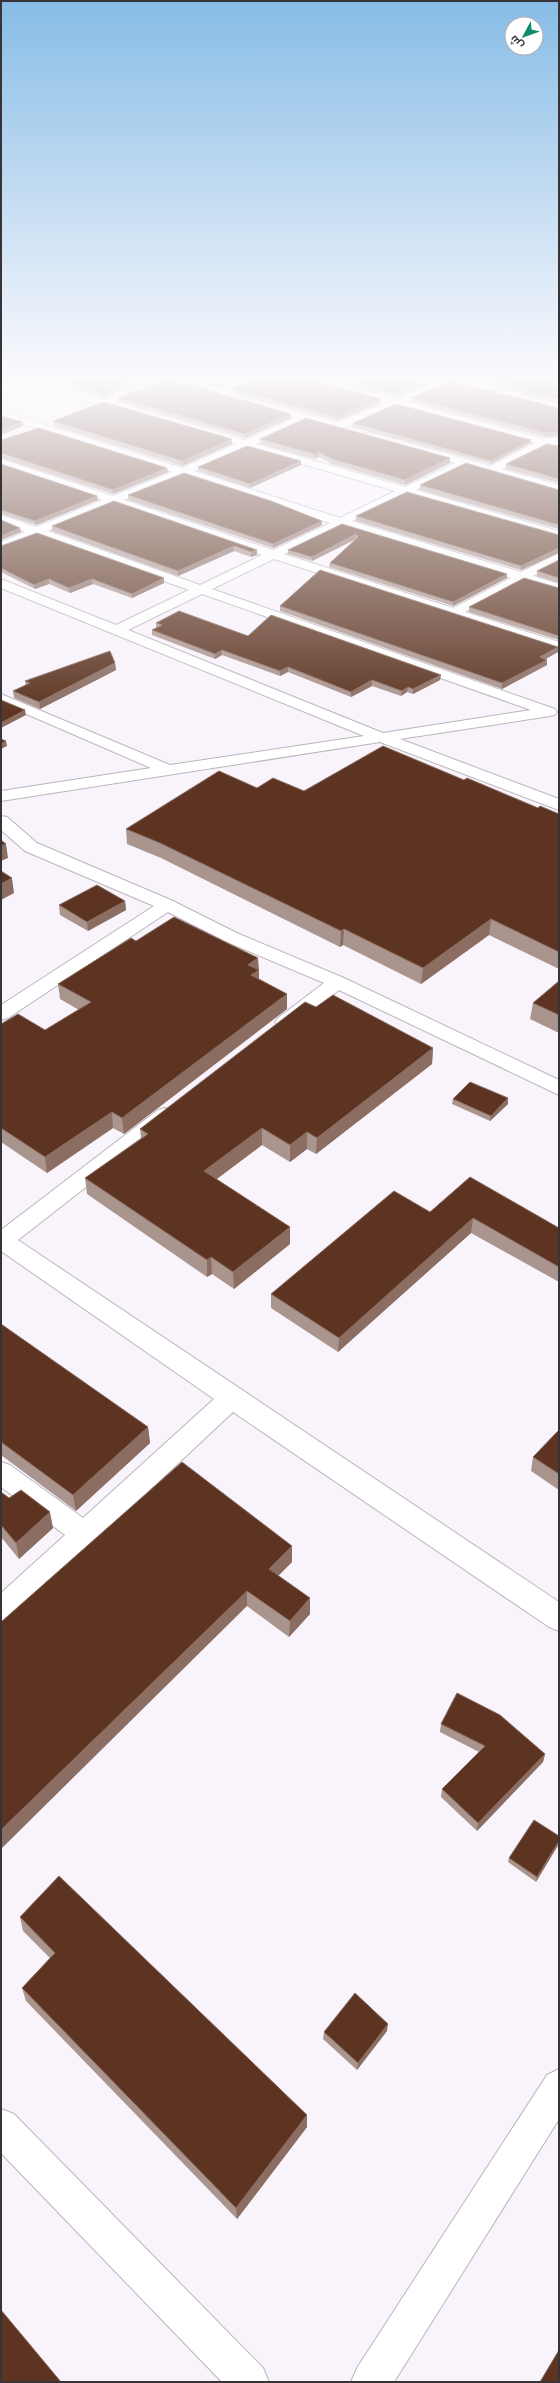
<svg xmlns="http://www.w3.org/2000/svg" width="560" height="2383" font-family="'Alegreya Sans',Cairo,sans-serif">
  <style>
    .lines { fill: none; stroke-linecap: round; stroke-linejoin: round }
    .minor-casing { stroke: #bbb5bc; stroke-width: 2 }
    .minor { fill: #fff; fill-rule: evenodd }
    .wall { fill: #aa948e }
    .shaded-wall { fill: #8b6d62 }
    .building { fill: #5c3421; stroke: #8b6d62 }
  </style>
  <rect width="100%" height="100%" fill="#f9f3fb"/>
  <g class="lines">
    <defs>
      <path id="minor" d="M26 381H43L104 399 151 381H166L114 402 245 440 295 418 169 381H186L216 390 237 381H252L226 393 337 423 385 403 308 381H326L395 399 438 381H465L559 405V411L450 383 406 402 544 439 555 437 556 439 555 441 559 443V449L546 446 502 469 559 485V493L466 466 416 490 559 531V539L407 495 352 521 521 572 559 553V562L533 576 559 584V592L523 581 465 612 559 642V651L274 559 212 589 555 709 557 712 555 715 550 716 400 739 559 799V810L380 742 1 801V791L151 768 1 703V694L170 765 364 736 1 588V579L116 625 189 590 37 536 1 550V542L25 532 1 523V515L36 527 102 500 1 466V459L113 496 172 472 1 417V411L182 468 236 444 98 405ZM396 406 535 443 491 466 371 433H363V437L455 463 405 487 256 444 306 421 338 430ZM247 448 395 491 340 518 194 471ZM184 476 330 523 273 550 124 500ZM114 504 262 555 200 585 48 531ZM342 526 511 578 453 608 284 554ZM202 594 531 710 383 733 128 630Z
        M1 816 7 817 37 843 173 901 239 934 344 978 559 1080V1095L339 990 292 1026 285 1028 278 1026 275 1022 278 1018 324 983 227 942 168 912 8 1018 1 1020V1005L154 906 25 851 1 830Z
        M165 1108 172 1110 175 1115 172 1120 18 1240 559 1602V1631L549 1627 233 1412 11 1620 1 1623V1593L65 1535 1 1487V1462L10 1465 83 1518 214 1399 1 1251V1230L158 1110Z
        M559 2069V2119L394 2382H351L357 2368 547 2075Z
        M1 2109 14 2114 263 2368 269 2382H222L1 2153Z"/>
    </defs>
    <use href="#minor" class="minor-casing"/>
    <use href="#minor" class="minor"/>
  </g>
  <path class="wall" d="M49 381H146L103 397Z
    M192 381H233L216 388Z
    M333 381H433L395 397Z
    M472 381H559V403Z
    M231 389 380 403 337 421 231 393Z
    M118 398 291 418 245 438 119 402Z
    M411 398 559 408V441L556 436 544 437 411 402Z
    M53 421 232 444 182 466 54 426Z
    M353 423 531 443 491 464 352 427Z
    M260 439 450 463 405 485 332 464 319 457 314 459 260 444Z
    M1 440 167 468 168 472 113 494 1 458Z
    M559 446V483L506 469V464Z
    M1 464 97 496 98 500 36 525 1 514Z
    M301 465 250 488 198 471V467Z
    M420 485 559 490V529L420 490Z
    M128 495 322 525 273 548 128 500Z
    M114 501 257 555 251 557 234 551 178 576 52 531V526Z
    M356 516 559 535V553L521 570 356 521Z
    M342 524 507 578 453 606 329 567 330 563 356 539 312 561 288 554V550Z
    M1 546 164 578V583L132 598 93 584 70 593 49 584 35 589 1 572Z
    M559 560V583L537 576V571Z
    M559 588V640L469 612V607Z
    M280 606 558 647V652L546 659 547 660V665L502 689 280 611Z
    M156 623 248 636 440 680 413 694 407 692 401 696 372 686 351 697 288 672 280 676 222 655 215 659 152 635V630L156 628Z
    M115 663 116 670 40 709 14 698 13 691 26 685 25 681Z
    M464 780 538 808 559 814V969L489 935 421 984 343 945 340 947 161 858 127 844 126 829 257 788 304 791Z
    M125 901 126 910 88 931 60 915 59 905Z
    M136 941 258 970 259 979 287 994V1009L124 1134 113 1128 47 1173 1 1142V1024L45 1030 79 1010 60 999 58 984Z
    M559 981V1033L530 1019 533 1003Z
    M316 1007 433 1048 432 1064 316 1154 307 1149 290 1162 262 1145 216 1179 290 1227V1244L234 1289 212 1274 207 1277 87 1194 85 1178 141 1138 140 1129Z
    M453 1099 508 1104 490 1121 452 1104Z
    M430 1212 559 1228V1282L471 1233 338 1352 271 1308V1294Z
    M1 1324 148 1427 150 1443 76 1511 1 1455Z
    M559 1430V1490L531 1471 533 1457Z
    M1 1492 9 1498 53 1528 19 1559 1 1537Z
    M292 1562 278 1576 310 1614 289 1637 247 1606 1 1622Z
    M441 1724 545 1754 543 1762 477 1831 441 1797 442 1789 479 1752 440 1732Z
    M559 1836 536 1882 508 1862 509 1858Z
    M20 1917 307 2127 237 2219 26 2001 22 1988 50 1958 23 1931Z
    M387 2031 357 2070 323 2039 324 2032Z"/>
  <path class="shaded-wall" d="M1 381H12L1 384Z
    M135 381H146L103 397V394Z
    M223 381H233L216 388V385Z
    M424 381H433L395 397V394Z
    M381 399 380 403 337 421V417Z
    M291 414V418L245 438V434Z
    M23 422V426L1 435V430Z
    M556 432V436L544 437 545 433Z
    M232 439V444L182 466V461Z
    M531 440V443L491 464V461Z
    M319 452V457L314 459V454Z
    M450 458V463L405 485V480Z
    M301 461V465L250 488V484Z
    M167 468 168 472 113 494V490Z
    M97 496 98 500 36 525 35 521Z
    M322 521V525L273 548V544Z
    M20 528 21 532 1 540V536Z
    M356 534V539L312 561V557Z
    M234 546V551L178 576V571Z
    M559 548V553L521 570V566Z
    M257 550V555L251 557V552Z
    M507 574V578L453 606V602Z
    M164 578V583L132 598V594Z
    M49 579V584L35 589 34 585Z
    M92 579 93 584 70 593 69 588Z
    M558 647V652L540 662V657Z
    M222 650V655L215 659V654Z
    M547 660V665L502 689V683Z
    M115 663 116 670 40 709 39 702Z
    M288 667V672L280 676V671Z
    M441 675 440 680 413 694V689Z
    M372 680V686L351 697V692Z
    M408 687 407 692 401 696 402 691Z
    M25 710 26 715 1 728V723Z
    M6 741 7 746 1 749V744Z
    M6 844 8 858 1 861V846Z
    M12 878 14 893 1 900V884Z
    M125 901 126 910 88 931 87 922Z
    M491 919 489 935 421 984 423 968Z
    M344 929 343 945 340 947 341 931Z
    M258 958 259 970V986L251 978 248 965Z
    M287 994V1009L124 1134 122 1118Z
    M433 1048 432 1064 316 1154 317 1138Z
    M508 1098V1104L490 1121 491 1116Z
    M112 1112 113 1128 47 1173 45 1157Z
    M262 1128V1145L205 1188 204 1171Z
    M307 1132V1149L290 1162V1145Z
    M473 1218 471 1233 338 1352 339 1338Z
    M290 1227V1244L234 1289 233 1272Z
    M211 1257 212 1274 207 1277V1260Z
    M148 1427 150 1443 76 1511 73 1495Z
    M50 1512 53 1528 19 1559 16 1543Z
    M292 1546V1562L269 1585V1569Z
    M247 1591V1606L1 1849V1830Z
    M310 1598V1614L289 1637 290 1621Z
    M545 1754 543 1762 477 1831 478 1823Z
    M559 1841V1844L536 1882 537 1877Z
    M388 2024 387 2031 357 2070 358 2063Z
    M307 2115V2127L237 2219 236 2208Z"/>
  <path class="building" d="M62 381H135L103 394Z
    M160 381H178L291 414 245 434 118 398Z
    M205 381H223L216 385Z
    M247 381H317L381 399 337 417 231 389Z
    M348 381H424L395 394Z
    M449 381H453L559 408V436L556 432 545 433 411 398Z
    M487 381H559V399Z
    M104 402 232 439 182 461 53 421Z
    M396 404 531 440 491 461 353 423Z
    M1 416 23 422 1 430Z
    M306 418 450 458 405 480 332 459 319 452 314 454 260 439Z
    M39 428 167 468 113 490 1 453V440Z
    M547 444 559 446V479L506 464Z
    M247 446 301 461 250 484 198 467Z
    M466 463 559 490V525L420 485Z
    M1 464 97 496 35 521 1 510Z
    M184 473 271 501 322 521 273 544 128 495Z
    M407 492 559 535V548L521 566 356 516Z
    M114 501 257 550 251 552 234 546 178 571 52 526Z
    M1 520 20 528 1 536Z
    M342 524 507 574 453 602 330 563 358 537 356 534 312 557 288 550Z
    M37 533 164 578 132 594 92 579 69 588 49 579 34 585 1 568V546Z
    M559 560V578L537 571Z
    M320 570 558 647 540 657 547 660 502 683 280 606Z
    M524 578 559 588V636L469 607Z
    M179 611 248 636 271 615 441 675 413 689 408 687 402 691 372 680 351 692 288 667 280 671 222 650 215 654 152 630 162 625 156 623Z
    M110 651 115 663 39 702 13 691 30 683 25 681Z
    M1 700 25 710 1 723Z
    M1 739 6 741 1 744Z
    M383 746 464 780 467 778 538 808 540 806 559 814V952L491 919 423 968 344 929 341 931 160 843 126 829 219 771 257 788 273 778 304 791Z
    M1 840 6 844 1 846Z
    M1 871 12 878 1 884Z
    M97 885 125 901 87 922 59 905Z
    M174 917 258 958 248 965 259 970 251 975 287 994 122 1118 112 1112 45 1157 1 1128V1024L18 1014 45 1030 91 1002 58 984 131 938 136 941Z
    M559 981V1015L533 1003Z
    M333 995 433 1048 317 1138 307 1132 290 1145 262 1128 204 1171 290 1227 233 1272 211 1257 207 1260 85 1178 148 1134 140 1129 305 1002 316 1007Z
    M470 1082 508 1098 491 1116 453 1099Z
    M470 1177 559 1228V1267L473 1218 339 1338 271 1294 394 1191 430 1212Z
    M1 1324 148 1427 73 1495 1 1442Z
    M559 1430V1474L533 1457Z
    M182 1462 292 1546 269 1569 310 1598 290 1621 247 1591 1 1830V1622Z
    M21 1490 50 1512 16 1543 1 1525V1492L9 1498Z
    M457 1693 500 1715 545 1754 478 1823 442 1789 485 1746 441 1724Z
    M534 1820 559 1836V1841L537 1877 509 1858Z
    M59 1876 307 2115 236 2208 22 1988 55 1953 20 1917Z
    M355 1993 388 2024 358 2063 324 2032Z
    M1 2310 61 2382H1Z
    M559 2350V2382H540Z"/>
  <linearGradient id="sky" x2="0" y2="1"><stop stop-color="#87bce6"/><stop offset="0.53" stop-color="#fcfafd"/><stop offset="1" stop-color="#fcfafd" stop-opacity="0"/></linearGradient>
  <rect width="560" height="715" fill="url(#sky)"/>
  <rect width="560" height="2383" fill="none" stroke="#373437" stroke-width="4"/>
  <g transform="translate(524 36) rotate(229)"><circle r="19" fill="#ffffff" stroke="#afaeaf"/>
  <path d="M0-3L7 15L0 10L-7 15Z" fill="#108a6d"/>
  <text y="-6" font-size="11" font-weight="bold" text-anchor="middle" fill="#373437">ش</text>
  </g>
</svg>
